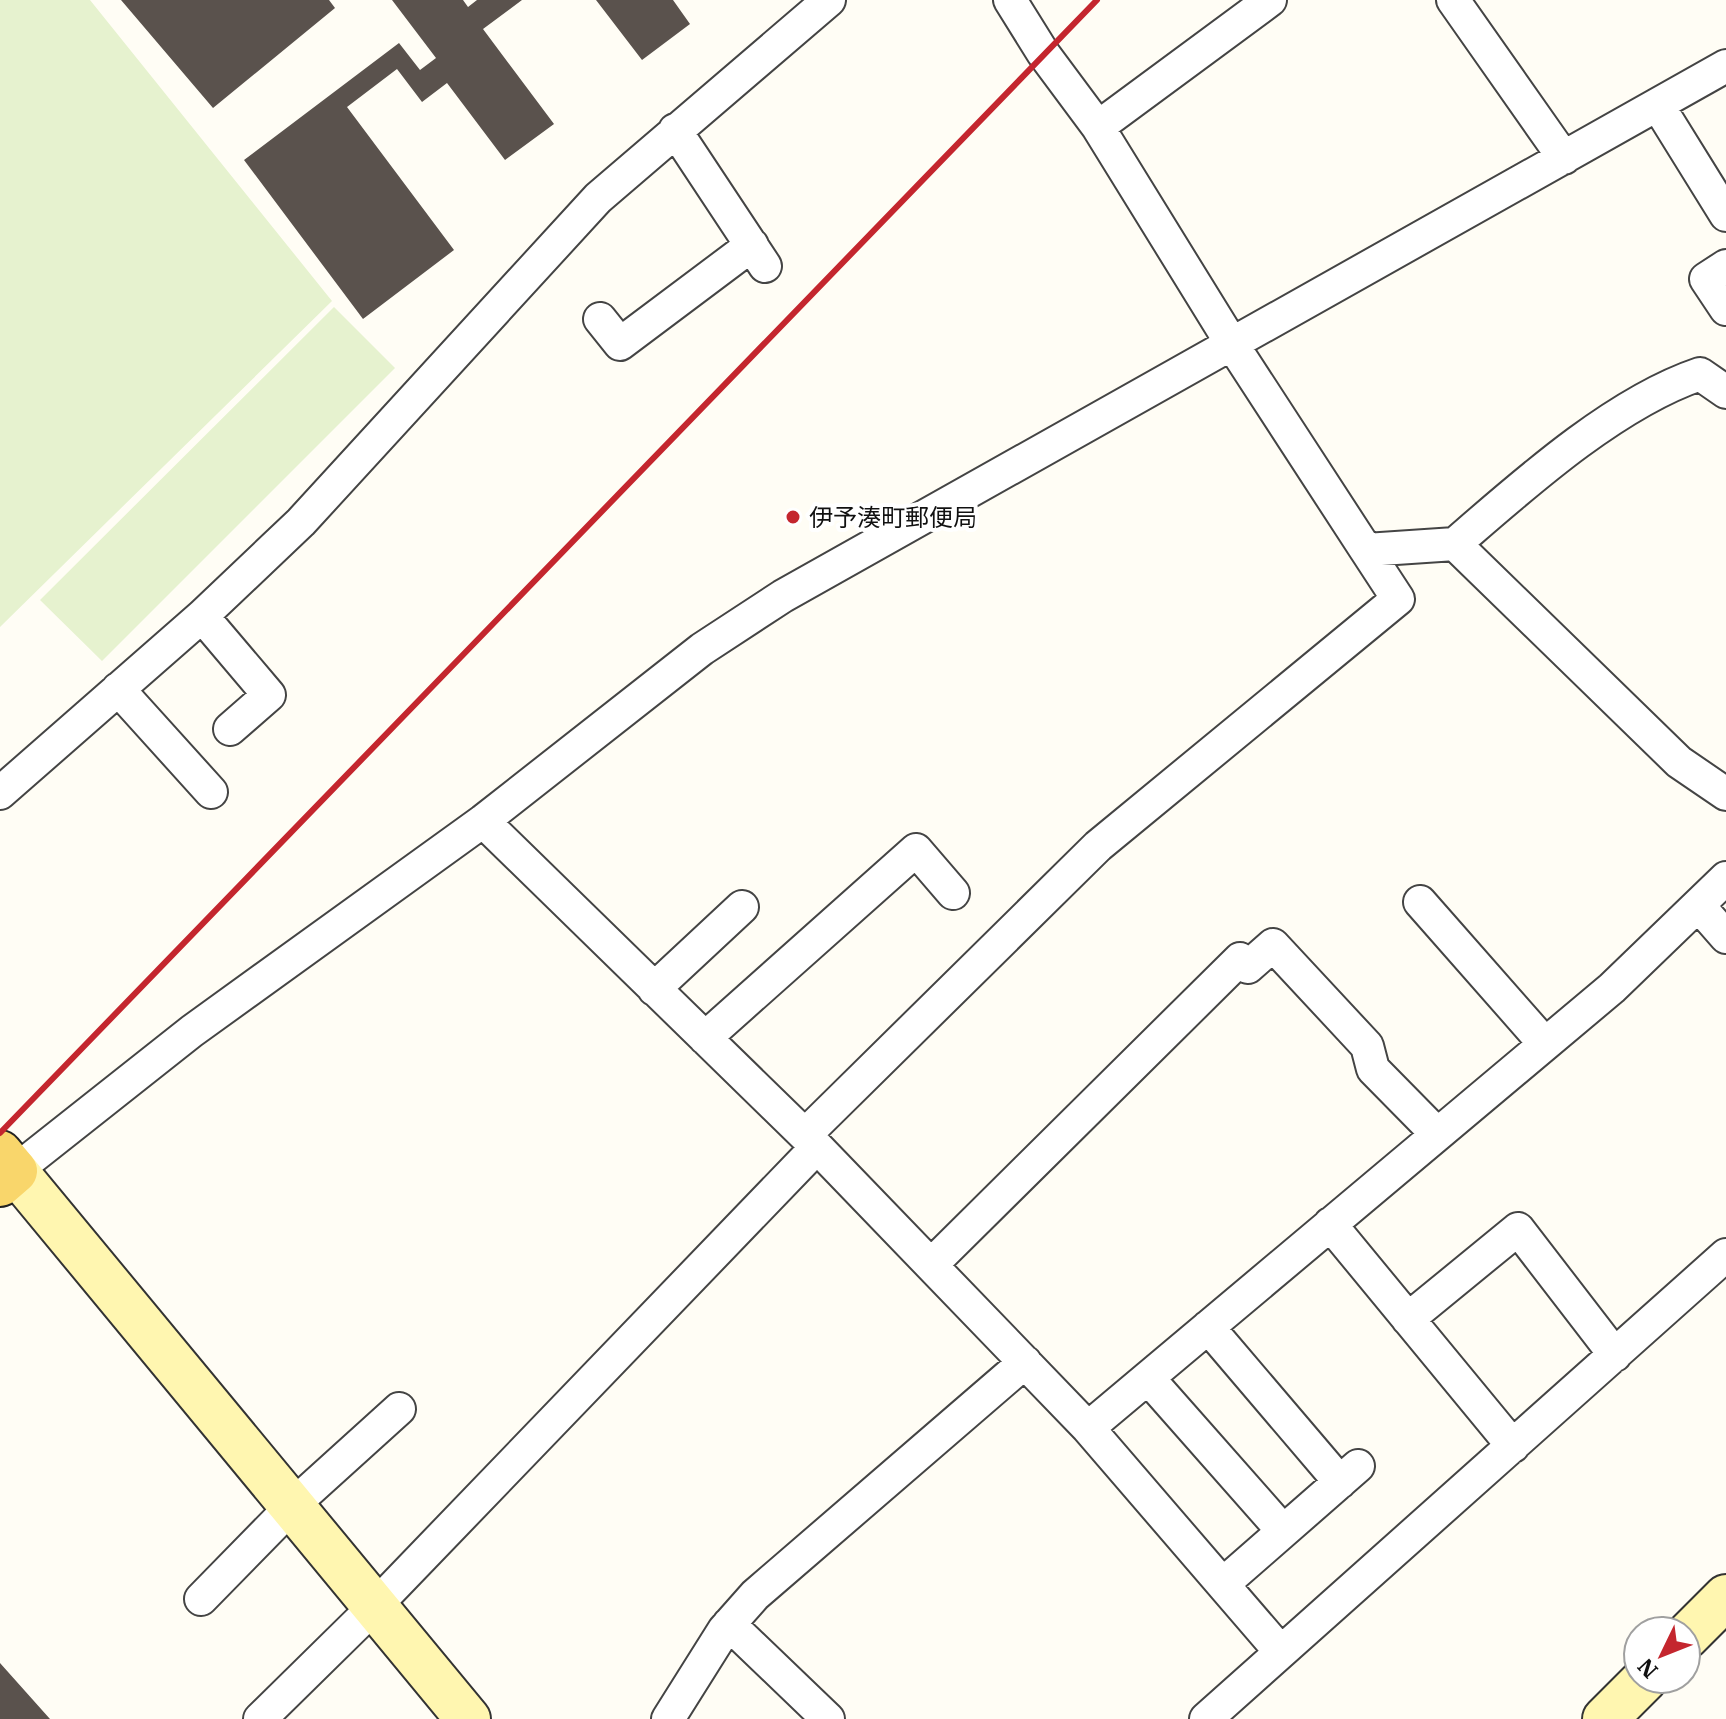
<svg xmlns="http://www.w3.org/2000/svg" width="1726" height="1719" font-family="'IBM Plex Serif','Noto Sans JP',serif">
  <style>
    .pitch { fill: #e6f2cf }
    .building { fill: #5a524d }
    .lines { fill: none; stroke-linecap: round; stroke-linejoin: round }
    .street-casing { stroke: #444; stroke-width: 36 }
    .secondary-casing { stroke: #333; stroke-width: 48 }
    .primary-casing { stroke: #222; stroke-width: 48 }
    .street { stroke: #fff; stroke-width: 32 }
    .secondary { stroke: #fff6b0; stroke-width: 44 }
    .primary { stroke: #f9d66b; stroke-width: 44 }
    .rail { stroke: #c4262e; stroke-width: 6 }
    .poi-dot { fill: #c4262e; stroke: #fff; stroke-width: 3 }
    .labels { text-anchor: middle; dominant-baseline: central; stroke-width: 8; stroke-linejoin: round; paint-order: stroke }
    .poi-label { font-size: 24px; fill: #111; stroke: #fff; text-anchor: start }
  </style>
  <rect width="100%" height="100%" fill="#fffdf5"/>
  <path class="pitch" d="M0 0H90L332 301 0 627Z
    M334 307 395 368 102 661 40 600Z"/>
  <path class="building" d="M121 0H329L335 8 213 108Z
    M392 0H463L468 7 477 0H522L483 29 554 124 505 160 447 83 422 102 397 69 347 107 454 250 363 319 244 160 399 43 420 70 436 58Z
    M596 0H673L690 24 642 60Z
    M0 1663 50 1719H0Z"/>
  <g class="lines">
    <defs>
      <path id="street" d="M1010 0 1043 53 1098 127 1232 344 1366 550 1455 544 1679 762 1726 794
        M1453 0 1564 158
        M1659 107 1726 215
        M1098 127 1270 0
        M675 130 765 266
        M1726 266 1706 279 1726 309
        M600 319 620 344 752 245
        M1455 544C1523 485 1614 403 1700 374L1726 392
        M202 616 269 695 230 729
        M118 689 211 792
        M0 793 202 616 301 522 598 198 829 0
        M483 821 817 1147 1088 1428 1280 1651
        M1420 902 1545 1044
        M1698 905 1726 937
        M654 989 742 907
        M705 1038 916 850 953 893
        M805 1135 1098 846 1398 599 1366 550
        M15 1171 192 1031 483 821 702 649 783 596 1726 66
        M1330 1224 1513 1446
        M931 1265 1240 959 1248 967 1273 945 1367 1046 1373 1069 1437 1134
        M1408 1319 1518 1229 1615 1355
        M1208 1327 1340 1482
        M1148 1378 1283 1531
        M1088 1428 1612 988 1726 878
        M1223 1584 1358 1466
        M201 1599 294 1504 399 1409
        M729 1624 828 1719
        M260 1719 376 1605 817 1147
        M668 1719 724 1630 755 1595 1025 1362
        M1206 1719 1726 1255"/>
      <path id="secondary" d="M15 1171 468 1719
        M1686 1637 1726 1597
        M1605 1719 1645 1679"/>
      <path id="primary" d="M0 1153 15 1171 0 1184"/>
    </defs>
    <use href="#street" class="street-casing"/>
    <use href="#secondary" class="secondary-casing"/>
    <use href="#primary" class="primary-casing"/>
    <use href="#street" class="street"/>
    <use href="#secondary" class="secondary"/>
    <use href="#primary" class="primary"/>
    <path class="rail" d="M0 1133 1097 0"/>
  </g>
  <circle class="poi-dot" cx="793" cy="517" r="8"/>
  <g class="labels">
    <g class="poi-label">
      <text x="809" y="517">伊予湊町郵便局</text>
    </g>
  </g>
  <g transform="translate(1662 1655) rotate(227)"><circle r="38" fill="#ffffff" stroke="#a0a0a0" stroke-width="2"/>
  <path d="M0-6L14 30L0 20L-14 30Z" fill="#c4262e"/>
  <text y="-12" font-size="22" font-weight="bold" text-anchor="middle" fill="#111111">N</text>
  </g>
</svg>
